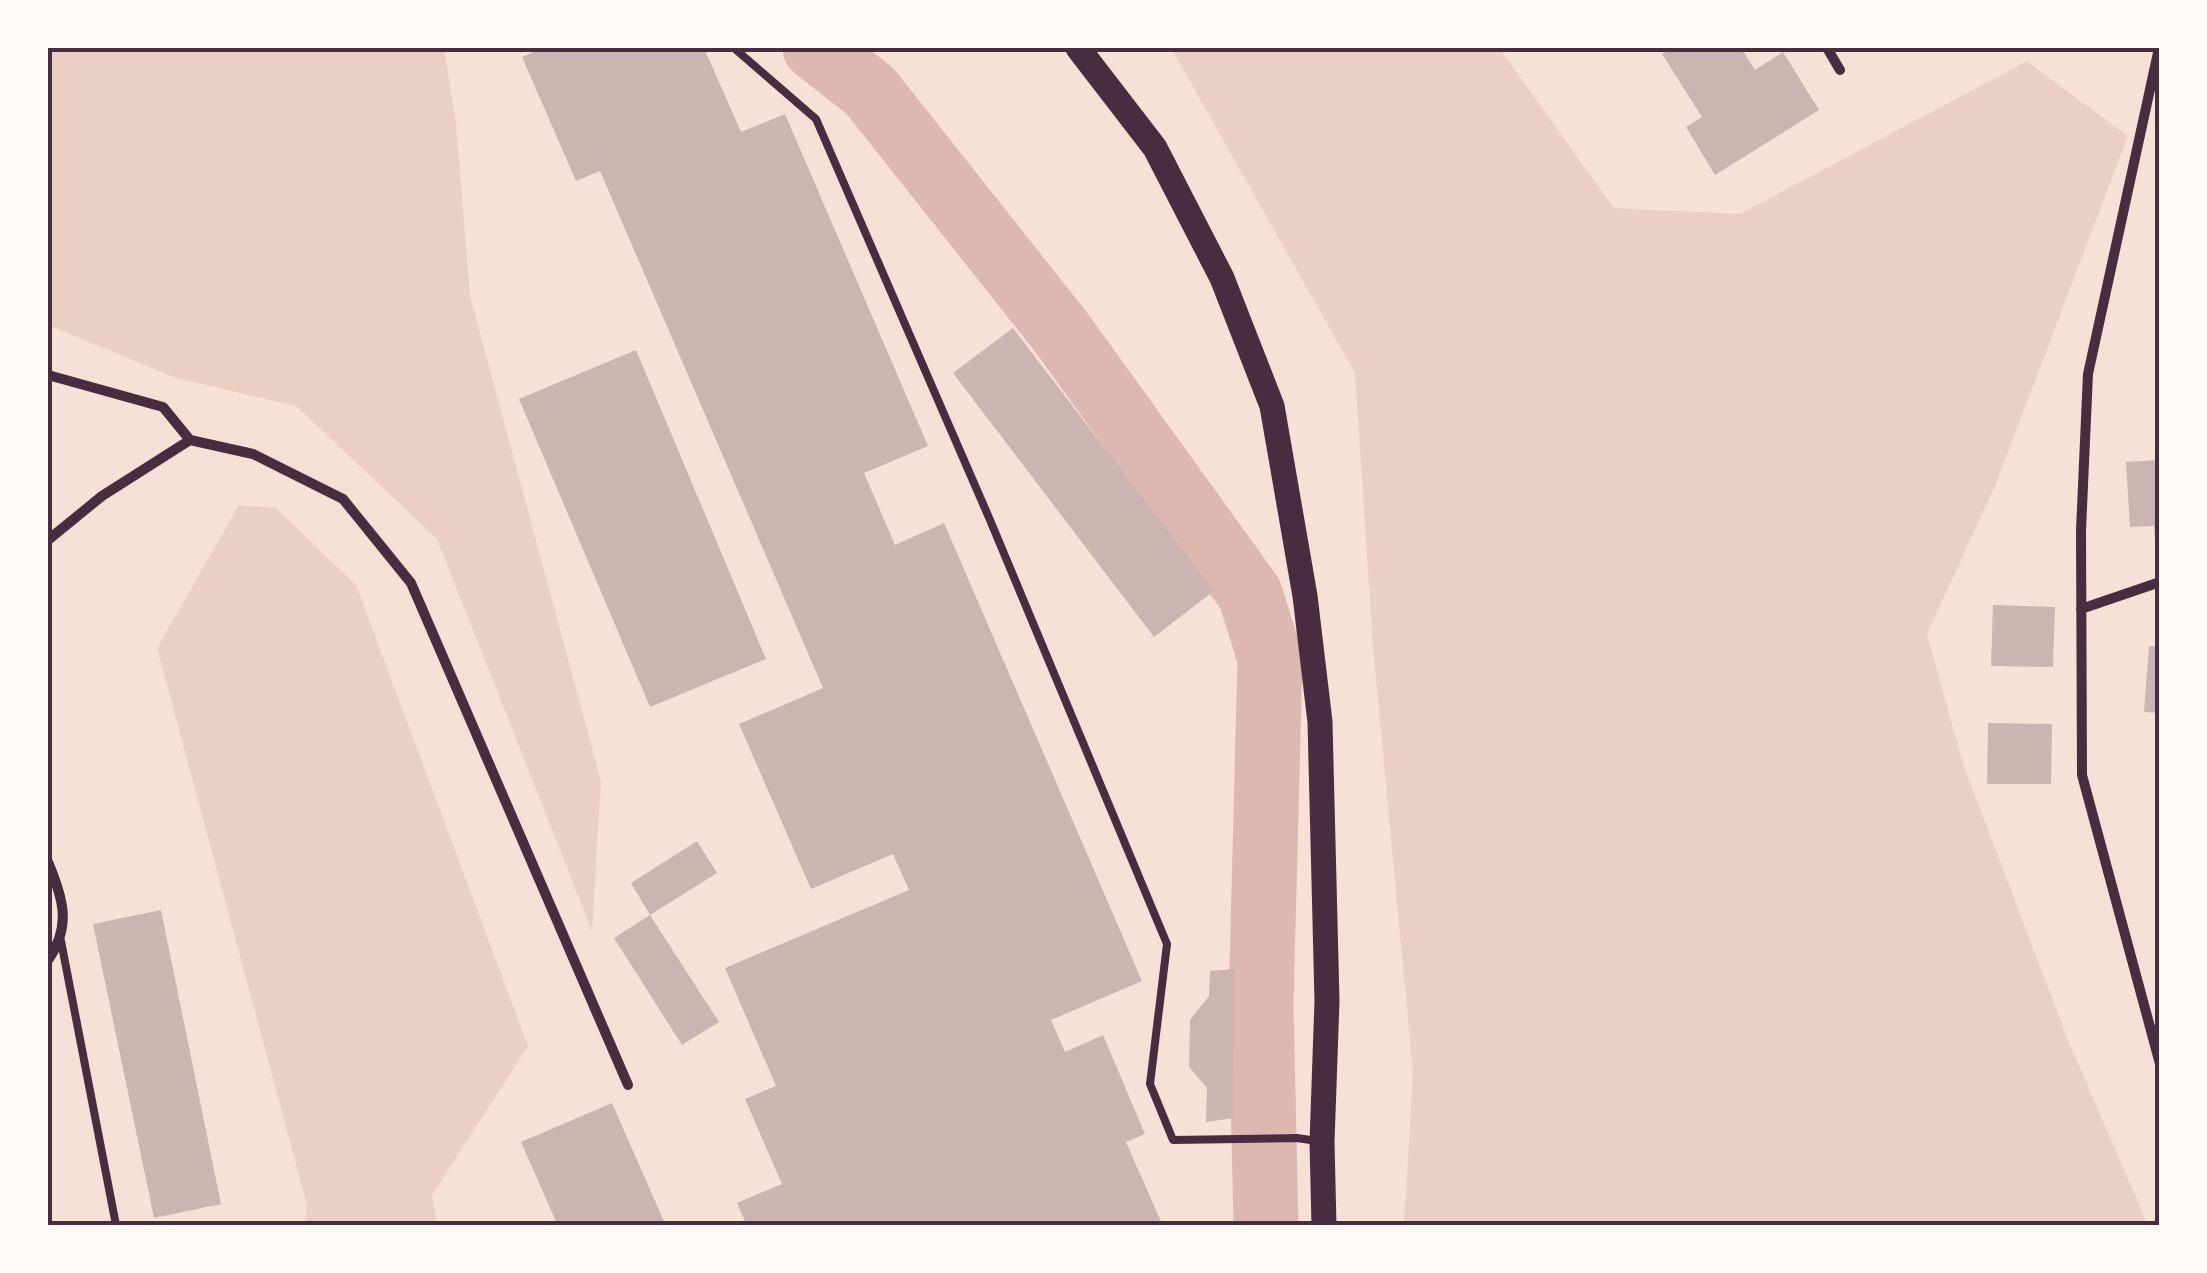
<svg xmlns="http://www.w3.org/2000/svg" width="2207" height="1273" font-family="Helvetica,sans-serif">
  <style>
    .green { fill: #ebcfc5 }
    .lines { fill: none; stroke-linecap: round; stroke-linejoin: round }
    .river { stroke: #dcb8b0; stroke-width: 65 }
    .building { fill: #ccb4b1 }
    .service { stroke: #4a2c40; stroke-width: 8 }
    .minor { stroke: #4a2c40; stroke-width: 10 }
    .primary { stroke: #4a2c40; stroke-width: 25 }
    .neatline { fill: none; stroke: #4a2c40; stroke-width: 4 }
  </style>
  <rect width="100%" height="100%" fill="#f7e1d7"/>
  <path class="green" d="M48 48H444L456 123 470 296 601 781 592 931 437 539 296 406 176 378 48 325Z
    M1171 48H1499L1614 208 1740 214 2027 61 2128 136 1995 486 1927 634 1963 764 2068 1040 2148 1225H1404L1413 1073 1373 647 1355 373Z
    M239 505 276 508 356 585 528 1046 432 1195 437 1225H305L307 1205 157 648Z"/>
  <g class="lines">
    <path class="river" d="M815 48 870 91 1061 332 1250 594 1270 658 1261 1005 1266 1226"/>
  </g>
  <path class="building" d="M543 48H704L741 132 785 114 928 446 864 473 895 545 944 523 1142 981 1051 1020 1065 1052 1103 1035 1145 1134 1126 1142 1163 1226H747L737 1203 782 1184 745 1099 776 1086 725 968 909 890 893 854 811 889 739 724 823 688 600 171 576 181 522 57Z
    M1672 48H1741L1755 70 1783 52 1819 110 1715 175 1686 127 1702 117 1662 54Z
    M1013 328 1214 591 1154 637 953 373Z
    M636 350 766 659 650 707 519 399Z
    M2160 460V539H2155L2154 526 2130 527 2126 462Z
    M1993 605 2055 607 2053 667 1991 666Z
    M2149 646 2160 647V713L2144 712Z
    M1988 723 2052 724 2051 784H1987Z
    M697 841 717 873 650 915 631 883Z
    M161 910 221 1204 154 1218 93 924Z
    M650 915 719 1022 682 1045 614 938Z
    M1234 969 1233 1118 1206 1122 1207 1088 1189 1067 1190 1020 1209 996 1210 971Z
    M612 1103 666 1226H558L521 1142Z"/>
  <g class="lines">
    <path class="service" d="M734 48 816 119 990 520 1167 944 1150 1084 1173 1140 1297 1138 1317 1141
      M61 941 116 1225"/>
    <path class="minor" d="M1827 48 1840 70
      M2159 48 2088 374 2081 530 2082 775 2160 1064
      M48 375 163 407 190 440 253 454 343 499 411 583 628 1085
      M48 540 102 496 190 440
      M2081 609 2160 582
      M48 862C63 898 72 926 48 960"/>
    <path class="primary" d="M1078 48 1155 148 1222 278 1272 406 1305 596 1320 722 1327 1001 1322 1142 1324 1226"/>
  </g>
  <rect width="2207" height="1273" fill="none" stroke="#fffaf5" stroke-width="100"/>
  <rect x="50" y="50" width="2107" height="1173" class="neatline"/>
</svg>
